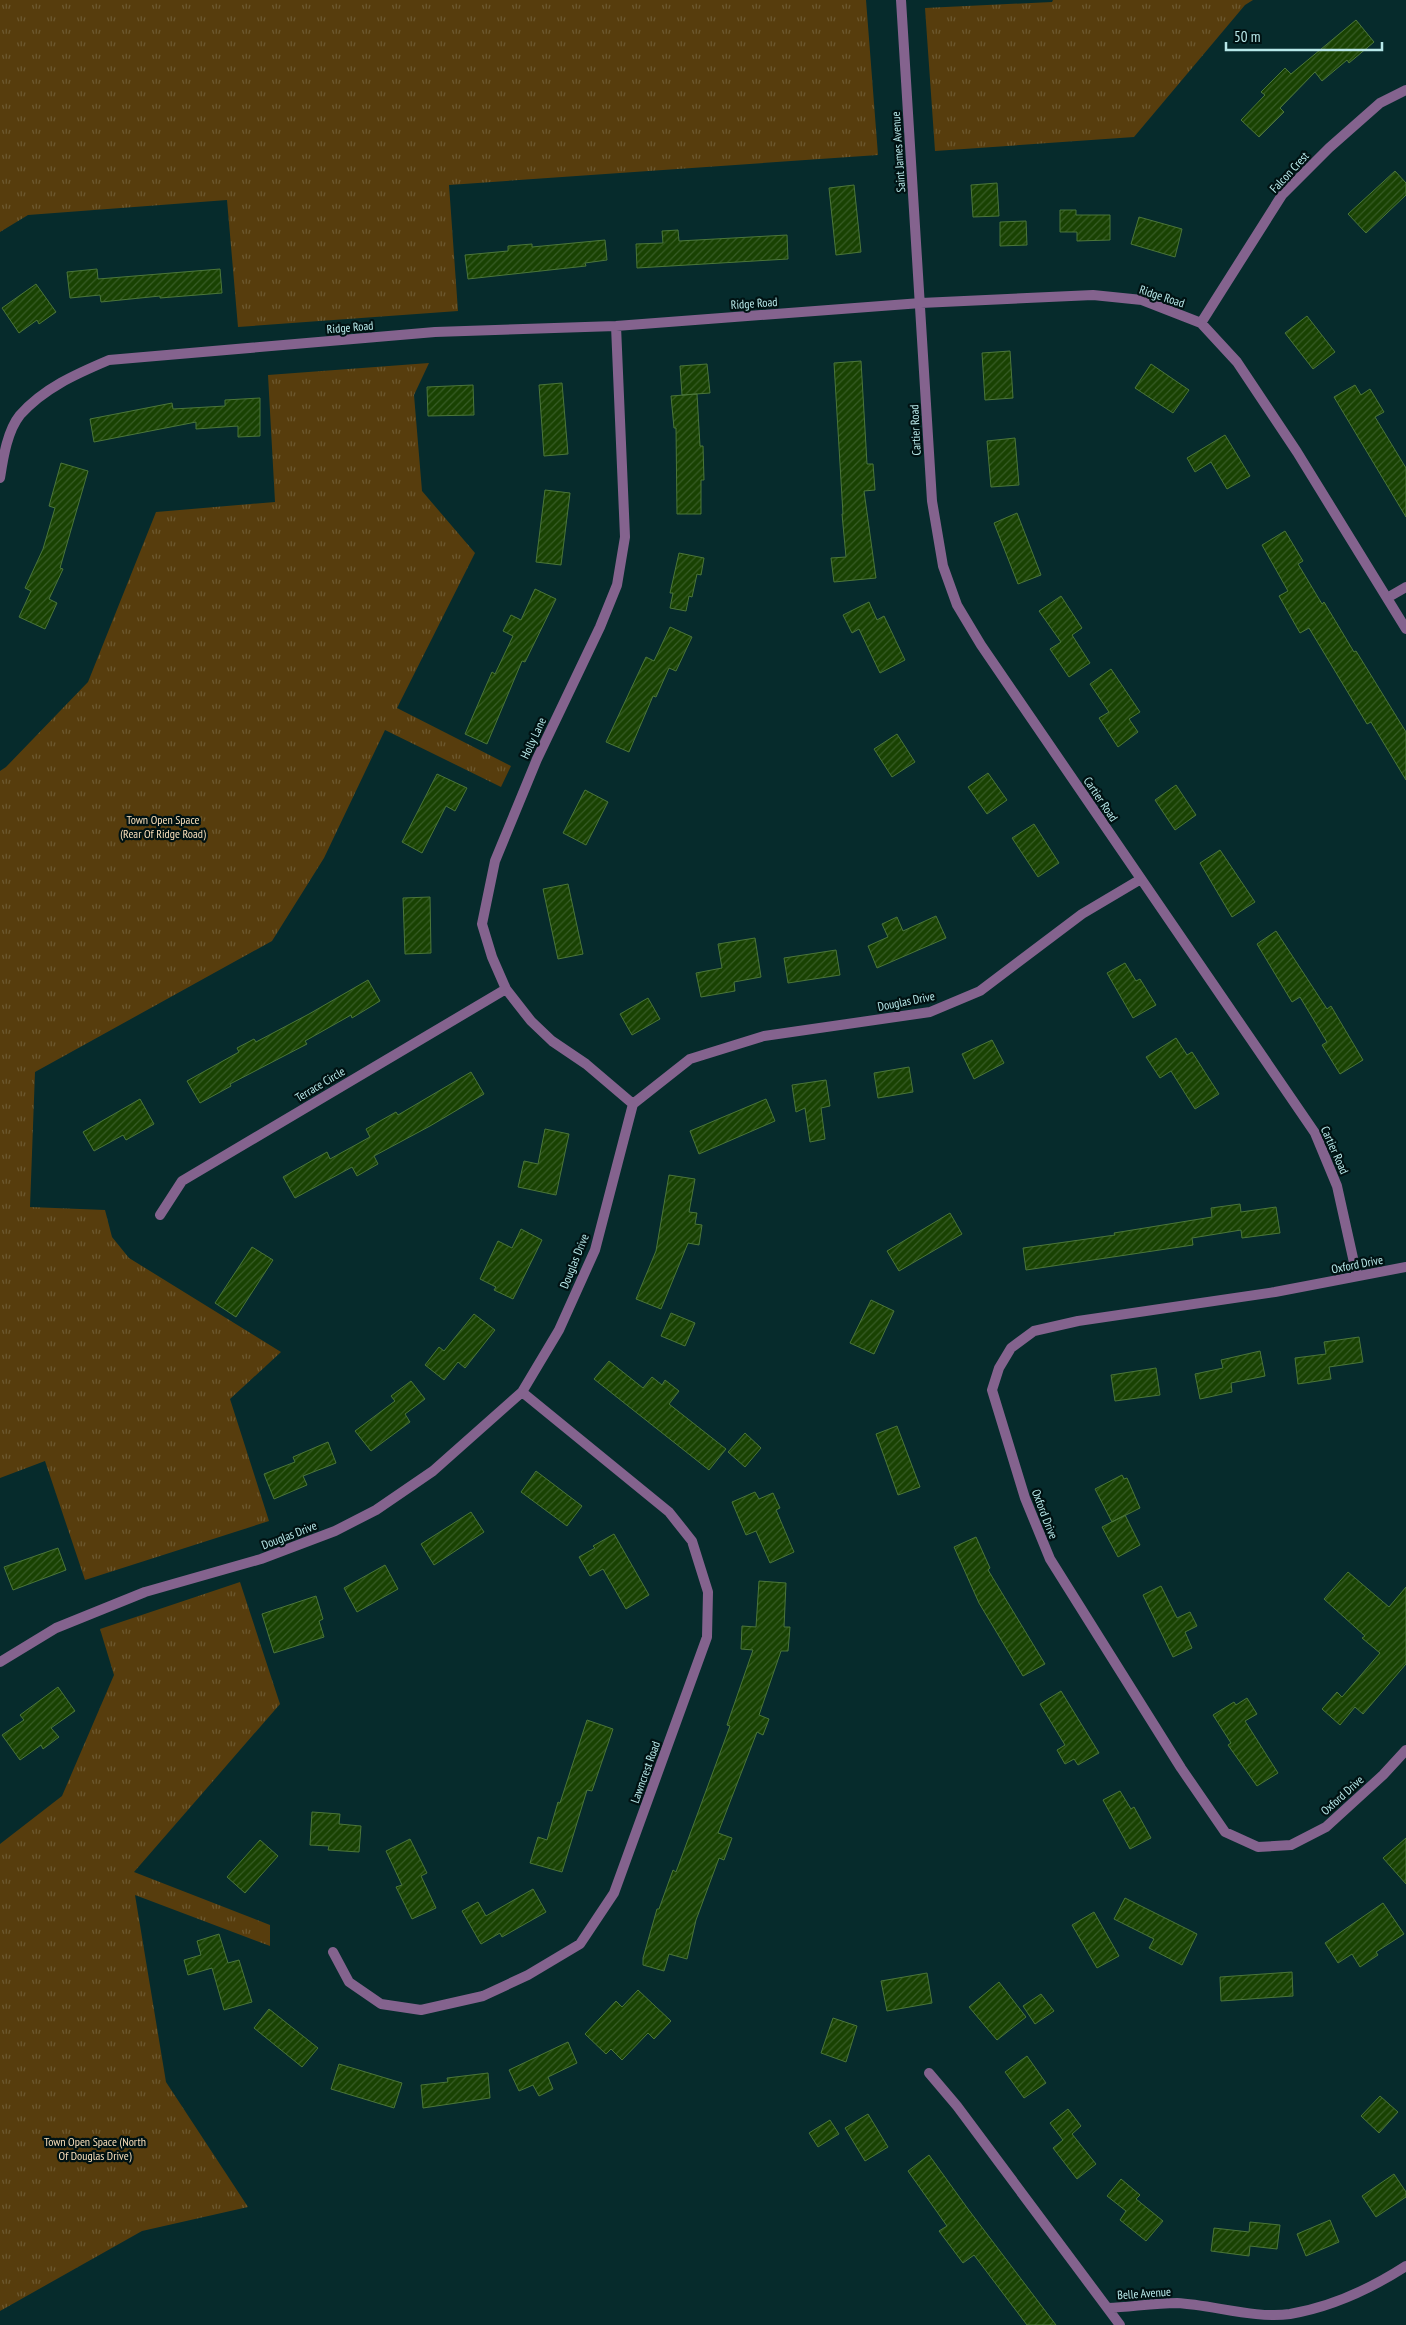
<svg xmlns="http://www.w3.org/2000/svg" width="1406" height="2325" font-family="'PT Sans Narrow',sans-serif">
  <style>
    .grass { fill: url(#grass-tufts) }
    .building { fill: url(#building-hatch); stroke: #4b763a }
    .lines { fill: none; stroke-linecap: round; stroke-linejoin: round }
    .street { stroke: #84638e; stroke-width: 10 }
    .labels { text-anchor: middle; dominant-baseline: central; stroke-width: 4.5; stroke-linejoin: round; paint-order: stroke }
    .street-label { font-size: 12px; fill: #b7e8e9; stroke: #001213 }
    .park-label { font-size: 12px; fill: #f8dfbb; stroke: #001213 }
  </style>
  <defs>
    <pattern id="grass-tufts" width="24" height="20" patternUnits="userSpaceOnUse" patternTransform="scale(1.25)"><rect width="24" height="20" fill="#573d0d"/><path d="M3 7l-1-3M5 7V3M7 7l1-3M15 17l-1-3M17 17v-4M19 17l1-3" fill="none" stroke="#6d5930"/></pattern>
    <pattern id="building-hatch" width="6" height="6" patternUnits="userSpaceOnUse" patternTransform="scale(1.25)"><rect width="6" height="6" fill="#194202"/><path d="M-1 1l2-2M0 6l6-6M5 7l2-2" fill="none" stroke="#385d27"/></pattern>
  </defs>
  <rect width="100%" height="100%" fill="#062b2c"/>
  <path class="grass" d="M0 0H866L878 155 449 185 458 311 238 327 227 200 28 215 0 232Z
    M1053 0H1253L1245 5 1134 137 935 151 925 8 1052 2Z
    M429 363 414 395 422 491 475 553 397 708 511 766 501 787 385 730 324 858 272 941 35 1072 30 1207 105 1210 112 1237 129 1258 281 1352 230 1399 269 1521 85 1580 45 1461 0 1478V771L6 767 88 682 156 512 275 502 268 375Z
    M240 1582 280 1704 134 1872 270 1925V1946L135 1895 166 2082 248 2207 142 2231 0 2311V1844L62 1796 114 1675 100 1629Z"/>
  <path class="building" d="M1356 20 1374 42 1349 63 1347 60 1322 81 1315 72 1280 108 1284 112 1259 137 1241 120 1265 95 1261 92 1285 68 1291 74Z
    M1395 171 1406 183V195L1366 233 1348 214Z
    M997 183 999 216 973 217 971 185Z
    M854 185 861 252 836 255 829 188Z
    M1060 210H1076V215H1110V240L1077 241V232H1060Z
    M1139 217 1182 229 1175 257 1131 244Z
    M1026 221 1027 245 1000 246V222Z
    M678 230 679 241 787 235 788 259 637 268 636 244 663 243 662 231Z
    M605 240 607 260 585 263 586 266 468 279 465 255 508 251V246L532 244V247Z
    M97 269 98 279 220 269 222 293 160 298V296L101 302 100 295 70 298 67 272Z
    M36 284 56 312 39 324 37 320 19 333 2 308Z
    M1307 316 1335 352 1313 369 1285 333Z
    M1010 351 1013 398 985 400 982 353Z
    M861 361 867 464H873L875 490 864 491 876 578 834 582 831 558 846 557 842 514H843L834 363Z
    M707 364 710 393 682 395 680 366Z
    M1151 364 1189 390 1173 413 1135 388Z
    M562 383 568 454 544 456 539 385Z
    M473 385 474 415 428 416 427 387Z
    M1355 385 1361 395 1370 389 1384 412 1375 417 1406 468V517L1334 397Z
    M697 394 700 446H703L704 480H701V514H677L676 428H674L671 396Z
    M260 398V436L238 437V426L196 429V422L94 442 90 419 172 403 173 409 225 406V400Z
    M1225 435 1250 476 1227 489 1211 462 1195 472 1187 458Z
    M1015 438 1019 485 991 487 987 441Z
    M61 463 88 471 60 568 63 569 49 599 57 603 45 629 19 617 31 591 25 588 43 549 55 508 49 506Z
    M545 490 570 493 561 565 536 562Z
    M1017 513 1041 575 1018 584 994 523Z
    M1285 531 1303 561 1298 564 1322 604 1324 602 1354 652 1356 651 1406 732V780L1371 722 1367 724 1309 628 1300 633 1279 596 1288 591 1262 545Z
    M679 553 704 558 701 575 697 574 692 597 689 596 686 611 670 608 673 593H670Z
    M535 589 556 599 525 662 522 661 487 744 465 734 492 672 495 674 513 636 503 631 511 615 521 620Z
    M1061 596 1082 628 1072 635 1090 663 1069 677 1050 649 1061 642 1039 611Z
    M869 602 877 620 884 616 905 660 880 673 859 629 852 633 843 615Z
    M670 627 692 637 676 671 669 668 656 697 653 696 629 752 606 742 646 657 654 661Z
    M1111 669 1140 712 1129 719 1138 732 1118 747 1099 718 1109 712 1090 684Z
    M897 734 915 762 892 777 874 749Z
    M988 773 1007 800 987 814 968 787Z
    M437 774 467 788 455 811 446 806 422 853 402 842Z
    M1176 785 1196 815 1175 830 1155 800Z
    M585 790 608 802 586 845 563 833Z
    M1034 824 1059 863 1038 877 1012 838Z
    M1220 850 1255 902 1232 917 1200 863Z
    M568 884 583 954 558 959 543 889Z
    M430 897 431 953 405 954 403 898Z
    M936 916 946 938 877 968 868 946 888 937 882 924 897 917 903 931Z
    M1276 931 1327 1009 1331 1006 1363 1060 1340 1074 1322 1045 1327 1042 1300 997 1292 1002 1257 944Z
    M755 938 761 977 734 982 735 991 701 997 696 973 722 968 718 944Z
    M836 950 840 975 788 983 784 958Z
    M1125 963 1136 981 1140 979 1156 1005 1133 1018 1107 973Z
    M368 980 380 1001 352 1018 351 1015 305 1041 307 1044 230 1084 231 1086 200 1103 187 1081 239 1052 237 1048 254 1039 256 1042 309 1014Z
    M648 998 660 1019 632 1035 620 1014Z
    M1176 1038 1187 1055 1192 1052 1219 1094 1195 1109 1171 1071 1160 1078 1146 1057Z
    M992 1040 1004 1063 974 1079 962 1054Z
    M909 1067 913 1092 878 1098 874 1073Z
    M471 1072 484 1094 430 1126 374 1156 378 1164 357 1176 352 1167 295 1198 283 1177 327 1152 330 1159 370 1137 366 1129 396 1112 398 1115Z
    M826 1080 830 1106 821 1108 825 1139 810 1142 805 1108 796 1112 792 1085Z
    M140 1099 154 1124 126 1140 123 1135 94 1151 83 1132Z
    M766 1099 775 1121 699 1154 690 1131Z
    M545 1129 569 1134 556 1195 518 1187 524 1161 538 1164Z
    M669 1175 695 1179 689 1212 697 1213 695 1224 702 1225 699 1245 688 1243 661 1309 636 1299 656 1251Z
    M1240 1204 1241 1212 1276 1207 1280 1233 1242 1238 1241 1230 1192 1238 1193 1245 1026 1270 1023 1248 1115 1235 1114 1233 1212 1217 1211 1208Z
    M950 1213 962 1234 899 1271 887 1251Z
    M521 1229 542 1240 513 1299 494 1290 496 1287 480 1279 498 1241 512 1248Z
    M252 1247 273 1260 236 1317 215 1303Z
    M871 1300 894 1311 874 1354 850 1343Z
    M671 1313 695 1323 685 1346 661 1336Z
    M474 1314 495 1330 465 1368 458 1362 444 1380 425 1365 439 1347 444 1351Z
    M1359 1337 1363 1362 1329 1367 1331 1379 1298 1384 1295 1358 1326 1354 1324 1342Z
    M1260 1351 1265 1376 1231 1383 1232 1392 1200 1399 1195 1374 1223 1368 1221 1360Z
    M609 1361 643 1388 652 1377 662 1385 665 1380 679 1391 669 1404 726 1449 709 1470 594 1379Z
    M1156 1368 1160 1395 1115 1401 1111 1375Z
    M411 1381 425 1399 405 1414 410 1422 371 1451 355 1431 395 1401 391 1396Z
    M897 1426 920 1487 898 1495 876 1434Z
    M745 1433 761 1448 745 1467 728 1452Z
    M328 1442 336 1463 303 1476 307 1485 274 1499 264 1474 295 1462 293 1457Z
    M536 1471 582 1506 567 1526 521 1492Z
    M1122 1475 1124 1479 1127 1478 1140 1508 1112 1522 1095 1489Z
    M755 1492 759 1499 773 1493 780 1508 776 1510 794 1552 770 1563 756 1531 746 1535 732 1502Z
    M471 1512 484 1532 434 1565 421 1544Z
    M1125 1515 1140 1545 1118 1557 1102 1527Z
    M614 1534 649 1595 626 1609 603 1569 590 1576 579 1557 595 1548 593 1546Z
    M976 1537 990 1568 988 1570 1045 1664 1023 1676 979 1603 954 1547Z
    M58 1548 66 1570 13 1590 4 1567Z
    M385 1565 398 1589 357 1612 344 1588Z
    M1348 1572 1389 1607 1406 1587V1664L1363 1714 1355 1707 1340 1725 1322 1709 1337 1692 1342 1697 1380 1653 1362 1638 1365 1636 1324 1599Z
    M759 1581 786 1583 784 1627H790L788 1651H781L759 1715 769 1719 763 1735 757 1732 718 1833 732 1838 724 1860 719 1858 696 1920 687 1959 669 1954 664 1971 643 1965V1958L657 1909H659L673 1870 676 1872 730 1726 727 1725 753 1650 741 1649 742 1626 756 1627Z
    M1161 1586 1177 1618 1190 1612 1197 1626 1185 1632 1192 1648 1173 1657 1143 1595Z
    M316 1596 323 1619 319 1621 324 1637 274 1653 262 1614Z
    M58 1687 75 1711 51 1728 59 1737 43 1749 41 1745 20 1760 2 1735 24 1720 20 1715Z
    M1061 1691 1099 1753 1078 1765 1074 1759 1065 1764 1057 1750 1065 1745 1040 1704Z
    M1247 1698 1257 1714 1245 1721 1278 1773 1257 1786 1228 1745 1231 1743 1213 1715 1234 1702 1236 1705Z
    M587 1720 613 1729 592 1791 587 1790 562 1872 530 1863 538 1837 547 1840 558 1802 560 1803Z
    M1120 1791 1131 1809 1134 1807 1151 1838 1130 1849 1103 1800Z
    M312 1812 340 1814 339 1824 361 1826 359 1852 328 1850 329 1846 310 1845Z
    M1406 1838V1884L1383 1858Z
    M410 1839 427 1873 421 1876 436 1908 412 1919 396 1887 402 1885 386 1851Z
    M260 1840 278 1856 245 1893 227 1877Z
    M533 1889 546 1912 502 1937 500 1933 481 1944 462 1911 478 1902 486 1916Z
    M1125 1898 1197 1934 1182 1965 1149 1948 1154 1939 1114 1919Z
    M1383 1903 1404 1934 1376 1952 1378 1955 1360 1967 1352 1954 1338 1963 1325 1943Z
    M1094 1912 1119 1956 1097 1968 1072 1925Z
    M219 1934 228 1963 239 1960 252 2002 224 2010 212 1968 188 1975 184 1960 201 1955 197 1941Z
    M1292 1972 1293 1996 1221 2001 1220 1977Z
    M927 1973 932 2003 887 2011 881 1981Z
    M999 1982 1026 2017 997 2040 969 2007Z
    M638 1990 671 2021 654 2039 648 2033 622 2060 611 2049 606 2054 585 2034 616 2001 622 2007Z
    M1041 1994 1054 2011 1035 2024 1023 2006Z
    M269 2009 318 2048 302 2067 254 2028Z
    M833 2018 857 2026 846 2062 821 2053Z
    M568 2042 577 2063 548 2077 553 2089 539 2096 533 2085 519 2091 509 2070Z
    M1027 2056 1046 2083 1024 2098 1005 2072Z
    M339 2064 402 2083 394 2108 331 2089Z
    M488 2073 490 2098 423 2108 421 2085 448 2082 447 2078Z
    M1380 2096 1398 2112 1379 2133 1361 2116Z
    M1068 2109 1081 2126 1072 2134 1096 2164 1077 2179 1053 2148 1063 2140 1050 2123Z
    M868 2114 888 2147 865 2161 845 2128Z
    M830 2120 839 2134 818 2147 809 2133Z
    M929 2155 968 2209 1056 2325H1027L974 2255 963 2263 939 2231 947 2226 908 2171Z
    M1394 2174 1406 2192V2197L1376 2217 1362 2196Z
    M1121 2179 1140 2195 1136 2199 1163 2221 1146 2241 1120 2220 1126 2211 1107 2196Z
    M1330 2220 1339 2242 1306 2256 1297 2234Z
    M1250 2222 1280 2225 1277 2249 1250 2246 1249 2256 1211 2251 1214 2228 1249 2232Z"/>
  <g class="lines">
    <path class="street" d="M901 0 932 501 943 566 957 605 981 645 1315 1133 1337 1186 1357 1276
      M1201 323 1282 195 1329 148 1380 103 1406 90
      M616 326 625 537 617 585 600 627 537 759 495 861 482 924 492 957 506 989 531 1021 552 1041 586 1064 633 1104
      M0 478C3 459 7 431 20 415 44 388 76 374 109 360L435 332 616 326 921 303 1093 295 1142 300 1201 323 1237 362 1297 452 1406 629
      M1387 598 1406 587
      M160 1215 182 1181 506 989
      M1406 1267 1275 1292 1078 1321 1034 1331 1011 1348 999 1368 992 1390 1025 1498 1050 1559 1181 1768 1225 1832 1258 1847 1291 1845 1326 1827 1383 1775 1406 1750
      M0 1662 56 1628 145 1592 261 1559 335 1531 376 1510 433 1471 522 1392 559 1330 595 1250 633 1104 690 1059 764 1036 930 1012 980 991 1082 914 1141 879
      M333 1952 349 1982 381 2004 421 2010 483 1996 528 1975 580 1944 614 1893 707 1637 708 1592 692 1541 669 1512 522 1392
      M929 2073 957 2106 1120 2325
      M1108 2308C1131 2307 1154 2303 1177 2303 1213 2305 1256 2319 1290 2314 1331 2307 1372 2288 1406 2266"/>
  </g>
  <g class="labels">
    <g class="street-label">
      <text transform="translate(898 152) rotate(-94)">Saint James Avenue</text>
      <text transform="translate(1289 172) rotate(-47)">Falcon Crest</text>
      <text transform="translate(1162 296) rotate(18)">Ridge Road</text>
      <text transform="translate(754 303) rotate(-4)">Ridge Road</text>
      <text transform="translate(350 327) rotate(-5)">Ridge Road</text>
      <text transform="translate(915 430) rotate(-93)">Cartier Road</text>
      <text transform="translate(533 738) rotate(-65)">Holly Lane</text>
      <text transform="translate(1101 799) rotate(56)">Cartier Road</text>
      <text transform="translate(906 1001) rotate(-11)">Douglas Drive</text>
      <text transform="translate(320 1084) rotate(-31)">Terrace Circle</text>
      <text transform="translate(1335 1150) rotate(66)">Cartier Road</text>
      <text transform="translate(574 1261) rotate(-68)">Douglas Drive</text>
      <text transform="translate(1357 1264) rotate(-11)">Oxford Drive</text>
      <text transform="translate(1045 1514) rotate(69)">Oxford Drive</text>
      <text transform="translate(289 1535) rotate(-21)">Douglas Drive</text>
      <text transform="translate(645 1772) rotate(-70)">Lawncrest Road</text>
      <text transform="translate(1342 1795) rotate(-42)">Oxford Drive</text>
      <text transform="translate(1144 2293) rotate(-4)">Belle Avenue</text>
    </g>
    <g class="park-label">
      <text x="163" y="819">Town Open Space<tspan x="163" dy="14">(Rear Of Ridge Road)</tspan></text>
      <text x="95" y="2141">Town Open Space (North<tspan x="95" dy="14">Of Douglas Drive)</tspan></text>
    </g>
  </g>
  <path d="M1226 42v8h156v-8" fill="none" stroke="#b7e8e9" stroke-width="2.5"/>
  <text x="1234" y="42" font-size="15" fill="#b7e8e9" stroke="#001213" stroke-width="4" paint-order="stroke">50 m</text>
</svg>
